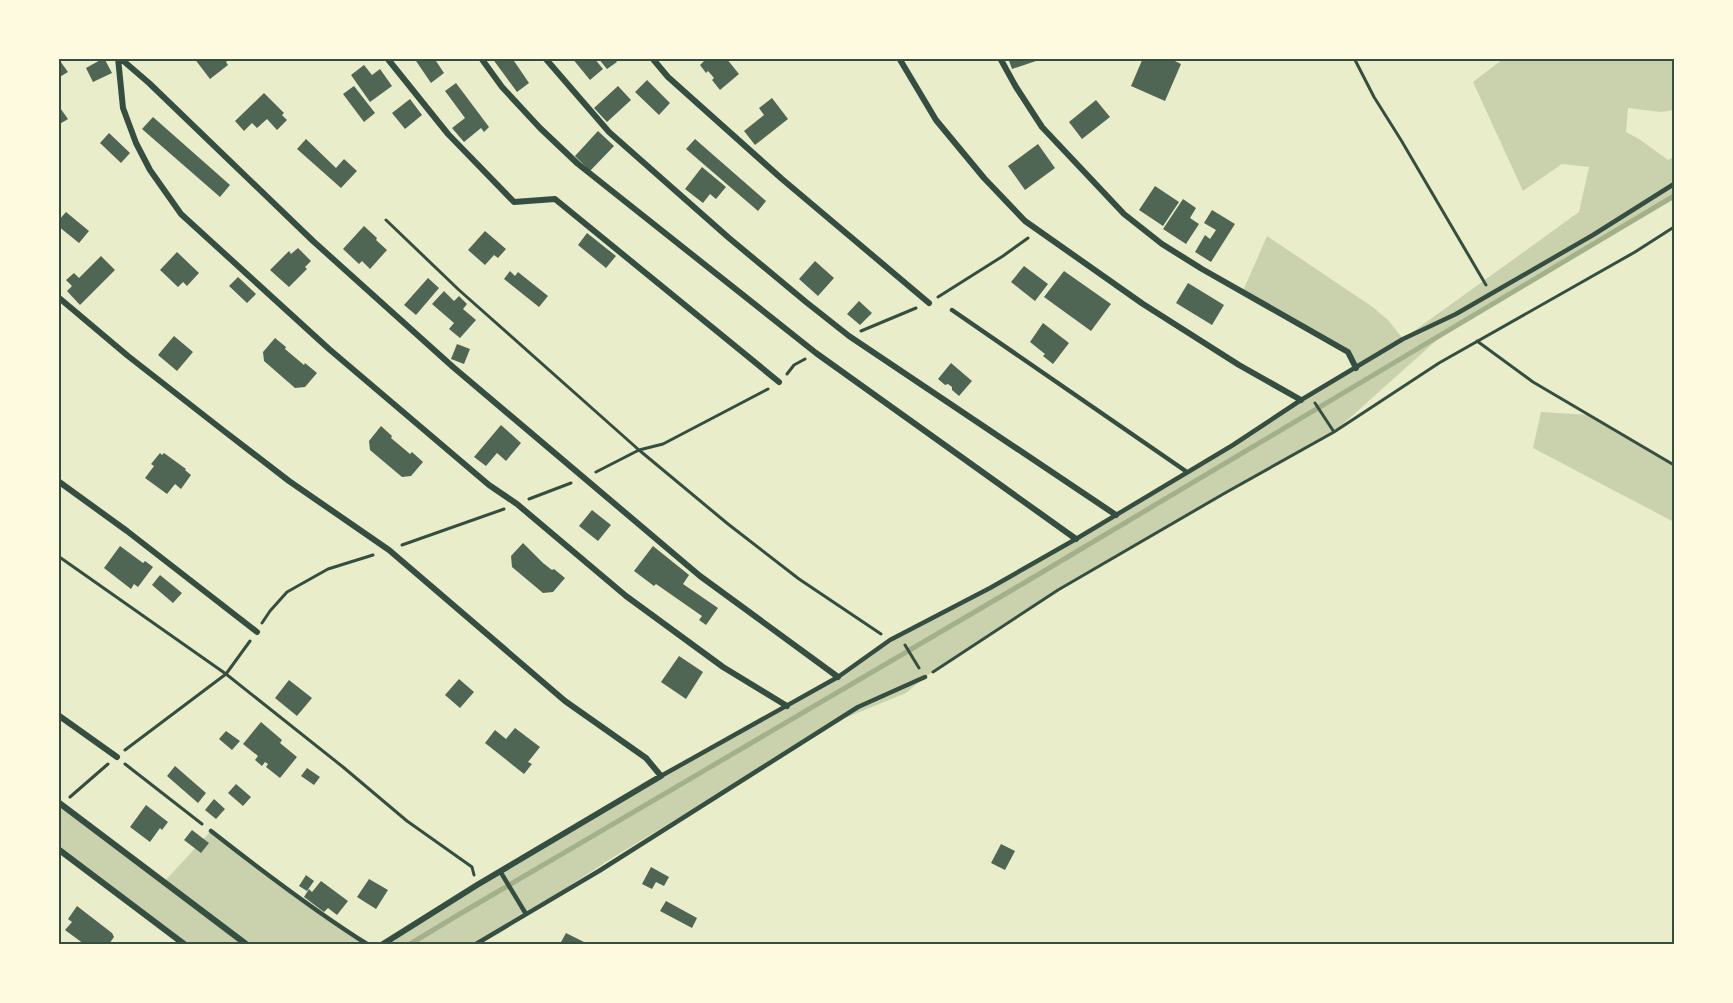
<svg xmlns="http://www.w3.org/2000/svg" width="1733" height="1003" font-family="Jost,sans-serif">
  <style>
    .green { fill: #cad2ad }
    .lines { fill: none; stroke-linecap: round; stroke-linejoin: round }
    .stream { stroke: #a3b18a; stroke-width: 5 }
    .building { fill: #4f6655 }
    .path { stroke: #344e41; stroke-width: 3 }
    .service { stroke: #344e41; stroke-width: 4.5 }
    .minor { stroke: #344e41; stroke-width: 6 }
    .neatline { fill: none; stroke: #344e41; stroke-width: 2 }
  </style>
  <rect width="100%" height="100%" fill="#e9edc9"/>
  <path class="green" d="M1612 58 1674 61V110L1661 112 1628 108 1626 132 1639 139 1668 160 1674 157V196L1447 331 1334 432 1058 590 925 677 906 693 840 720 612 858 526 914 473 944H383L661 776 838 677 890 640 990 588 1116 515 1356 368 1348 352 1243 291 1267 236 1374 308 1388 320 1403 339 1579 212 1589 167 1562 164 1523 191 1473 82 1503 59Z
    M1541 412 1589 415 1674 465V522L1533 448Z
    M61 805 164 882 211 831 274 880 367 944H184L59 849 58 807Z"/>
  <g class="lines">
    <path class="stream" d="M410 944 458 915 1024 583 1674 196"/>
  </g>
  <path class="building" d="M58 58 68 72 58 78Z
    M104 58 112 73 93 82 86 68Z
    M194 58H230L226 62 228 65 210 79Z
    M414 58H434L444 73 431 83Z
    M492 58H512L529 83 517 92Z
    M572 58H594L603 69 590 80Z
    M598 58H614L617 62 607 69Z
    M707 58H726L739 74 720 90 712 80 714 78 708 71 706 73 700 65Z
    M1008 58H1042V59L1012 69Z
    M1143 58H1169L1181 64 1165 101 1131 86Z
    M364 65 372 75 380 69 392 86 370 102 351 75Z
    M647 80 670 103 659 115 635 92Z
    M456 83 489 127 484 132 481 128 464 142 452 128 465 118 445 91Z
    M354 86 375 113 364 122 343 94Z
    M618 86 631 100 607 122 594 108Z
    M264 93 284 113 282 115 287 120 277 130 267 119 257 128 252 123 244 131 235 121Z
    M772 98 788 119 755 145 744 131 764 115 759 108Z
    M410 99 422 115 405 129 392 113Z
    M1096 100 1110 117 1082 139 1069 122Z
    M58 105 68 119 58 125Z
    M153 117 230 185 220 197 142 129Z
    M598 131 614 146 590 171 575 156Z
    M109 133 130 153 121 163 100 143Z
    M306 139 336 168 344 159 357 171 341 188 297 149Z
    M695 139 766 201 758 211 686 149Z
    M1038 144 1055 168 1025 190 1008 166Z
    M702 167 726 187 716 199 710 194 703 203 685 189Z
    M1155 186 1179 202 1163 226 1139 210Z
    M1183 199 1196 208 1190 218 1199 224 1186 244 1163 229Z
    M1212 210 1235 224 1211 262 1195 252 1205 235 1210 239 1216 230 1204 223Z
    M66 212 89 231 79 243 58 226V221Z
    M364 226 377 238 376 240 387 250 370 269 362 261 359 264 343 249Z
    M485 231 506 249 498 258 494 255 485 265 468 250Z
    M587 233 616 256 606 268 578 245Z
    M298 248 311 261 305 267 307 269 289 287 270 270 289 251 291 254Z
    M177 252 199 273 187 286 183 282 178 287 160 270Z
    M101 256 115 270 80 305 67 291 72 286 66 280 74 273 79 278Z
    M815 261 834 278 818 296 799 279Z
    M1024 266 1048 284 1035 301 1011 282Z
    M510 271 515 276 518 272 548 296 539 307 504 279Z
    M1064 271 1111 304 1091 331 1044 297Z
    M238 277 256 294 247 303 229 286Z
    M428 278 439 288 416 315 404 305Z
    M1188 283 1224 305 1212 325 1176 303Z
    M444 291 454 301 459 296 467 304 463 309 476 320 460 338 449 329 454 323 432 304Z
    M859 301 872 313 860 325 847 314Z
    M1043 323 1069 343 1053 364 1043 356 1045 354 1030 342Z
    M174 336 193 352 177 371 158 355Z
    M275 338 286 347 285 349 304 365 305 363 317 373 305 387 295 388 264 361 263 352Z
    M457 344 470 349 464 364 451 359Z
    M951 363 972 381 959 396 952 390V387L948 384 945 385 938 379Z
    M501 425 521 443 506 461 497 453 486 466 474 457Z
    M381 426 392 436 391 438 410 454 412 452 423 462 411 476 402 477 370 450 369 441Z
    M160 453 162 455 164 453 186 469 185 470 191 475 181 489 175 484 167 494 145 478 154 466 151 464Z
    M592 510 611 525 598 541 579 526Z
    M523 543 543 563 552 570 554 569 565 578 553 592 543 593 512 567 511 556Z
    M120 546 143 563 145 561 153 567 138 587 134 584 131 589 104 568Z
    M653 546 689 575 683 584 718 608 706 625 699 620 702 616 656 584 654 586 634 571Z
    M160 575 182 593 173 603 152 585Z
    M679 656 703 672 686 699 661 682Z
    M459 679 474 692 460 708 445 695Z
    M289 680 312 698 297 716 275 698Z
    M261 722 282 740 280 743 297 757 280 778 266 767 268 764 265 762 262 766 255 760 258 756 243 744Z
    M515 728 540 747 528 762 532 764 524 774 485 743 495 730 506 739Z
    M226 731 240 741 232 750 219 739Z
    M175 766 206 793 198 803 167 776Z
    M307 768 320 777 314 785 301 776Z
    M236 784 251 797 243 806 228 793Z
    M214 799 225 809 216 819 205 810Z
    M146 805 168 822 162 830 160 828 150 842 130 827Z
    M192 830 209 843 201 853 184 840Z
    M1001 844 1015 851 1005 870 991 863Z
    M651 867 669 877 664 886 656 882 652 889 642 884Z
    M306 875 314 881 307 891 299 886Z
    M369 879 388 890 376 909 357 897Z
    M321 881 348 901 337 915 328 908 324 912 304 897 309 889 312 892Z
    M666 901 697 918 692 928 660 911Z
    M77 906 112 933 114 937 109 944H84L65 930 72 922 68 919Z
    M566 933 584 942 583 944H560Z"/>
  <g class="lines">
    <path class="path" d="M1354 58 1374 97 1401 140 1486 285
      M386 220 459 290 639 450 728 524 799 579 881 634
      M938 297 1003 256 1028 238
      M861 331 916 308
      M1477 341 1533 382 1674 465
      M787 374 794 365 805 359
      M1315 403 1334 432
      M596 472 639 450 663 444 768 389
      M529 499 571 483
      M402 545 504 509
      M58 556 226 674 343 767 407 821 472 867 474 875
      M262 623 270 611 287 592 328 569 373 555
      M905 645 919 668
      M933 672 1058 590 1225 493 1334 432 1439 363 1635 252 1674 227
      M125 750 226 674 250 641
      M125 764 202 824
      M70 797 108 764"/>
    <path class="service" d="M952 310 1187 472
      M661 776 838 677 890 640 990 588 1076 539 1233 445 1301 400 1403 339 1456 314 1593 235 1674 184
      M211 831C262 871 313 910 367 944
      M500 871 526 914
      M476 944 599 871 858 707 925 677"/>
    <path class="minor" d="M118 58 123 108 136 143 150 170 181 214 329 349 489 485 517 504 626 596 723 667 787 706
      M120 58 149 83 313 241 453 367 700 576 838 677
      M387 58 448 134 514 202 555 199 779 382
      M481 58 502 87 540 128 578 164 816 353 1076 539
      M545 58 609 132 729 238 806 302 849 336 1116 515
      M652 58 668 77 782 179 929 303
      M899 58 936 120 984 178 1025 221 1143 304 1239 365 1301 400
      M1000 58 1016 87 1042 127 1124 214 1162 244 1202 269 1348 352 1356 368
      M58 297 128 356 224 431 289 481 389 550 565 701 646 758 661 776 477 885 383 944
      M58 481 127 531 257 632
      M58 715 117 757
      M58 802 246 944
      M58 849 184 944"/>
  </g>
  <rect width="1733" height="1003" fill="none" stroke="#fefae0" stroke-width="120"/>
  <rect x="60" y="60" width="1613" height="883" class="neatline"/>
</svg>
